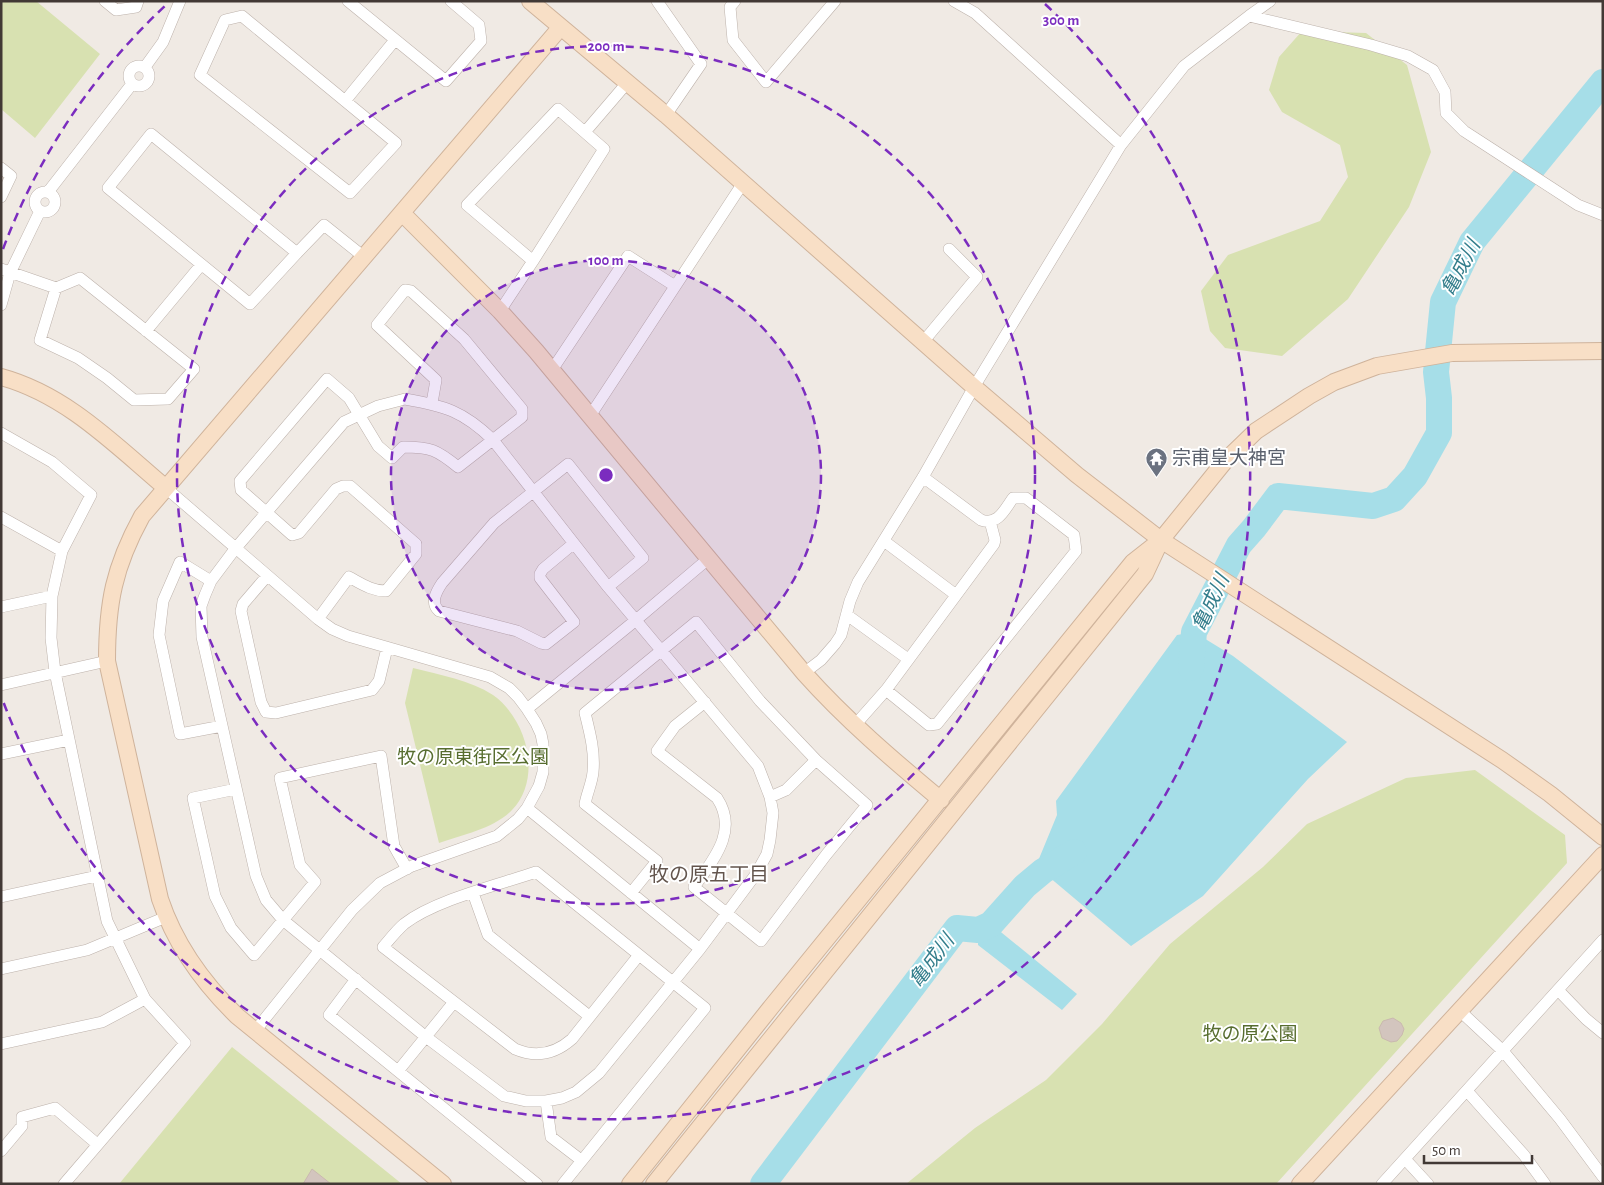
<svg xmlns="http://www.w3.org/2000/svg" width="1604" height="1185" font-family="'Alegreya Sans','Noto Sans JP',sans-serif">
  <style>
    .green { fill: #d8e1b1 }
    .water { fill: #a6dee8 }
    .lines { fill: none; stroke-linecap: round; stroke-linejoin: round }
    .river { stroke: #a6dee8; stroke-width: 26 }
    .building { fill: #d3c5be; stroke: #cab9af }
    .street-casing { stroke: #bdb2ab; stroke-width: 12 }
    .secondary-casing { stroke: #cfb39b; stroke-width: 18 }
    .street { stroke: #fff; stroke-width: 11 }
    .secondary { stroke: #f8dfc6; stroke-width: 16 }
    .ring { fill: none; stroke: #7b2cbf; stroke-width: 2.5; stroke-dasharray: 9 6 }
    .labels { text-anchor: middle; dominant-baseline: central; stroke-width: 4; stroke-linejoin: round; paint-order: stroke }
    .worship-label { font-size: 19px; fill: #5b616d; stroke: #fff; text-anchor: start }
    .park-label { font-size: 19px; fill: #576d2f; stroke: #fff }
    .water-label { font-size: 20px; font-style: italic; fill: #347e8c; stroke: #fff }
    .neighbourhood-label { font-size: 20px; fill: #63554d; stroke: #fff }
    .centre { fill: #7b2cbf; stroke: #fff; stroke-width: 2.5 }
    .ring-label { font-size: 15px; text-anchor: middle; font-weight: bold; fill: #7b2cbf; stroke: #fff; stroke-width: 4; stroke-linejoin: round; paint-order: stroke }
  </style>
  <rect width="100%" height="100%" fill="#f0eae4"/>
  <path class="green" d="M1 1H36L100 54 35 138 1 109Z
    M1302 31 1366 33 1407 65 1431 152 1409 207 1348 299 1282 356 1225 348 1210 331 1201 291 1228 255 1320 221 1348 177 1340 145 1282 112 1269 90 1279 57Z
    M413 668C440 675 470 680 493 695 527 719 543 778 512 810 493 829 464 834 439 843L405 703Z
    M1475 770 1565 835 1567 863 1276 1184H906L975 1128 1046 1080 1102 1024 1170 944 1263 867 1307 824 1406 778Z
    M232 1047 402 1184H119Z"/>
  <path class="water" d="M1194 632 1233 656 1347 742 1308 779 1203 896 1131 946 1036 866 1057 815 1056 801 1177 635Z
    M991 924 1077 994 1062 1010 978 945V930Z"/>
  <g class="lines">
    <path class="river" d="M1191 668 1194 632 1239 545 1254 528 1278 496 1373 506 1394 499 1415 476 1439 433V398L1436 372 1443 302 1472 242 1603 82
      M763 1184 957 928 978 930 991 924 1025 886 1043 871 1074 852"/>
  </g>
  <path class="building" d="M1393 1018 1401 1023 1404 1029 1402 1035 1397 1041 1391 1042 1382 1038 1379 1028 1383 1021Z
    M312 1169 331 1184H303Z"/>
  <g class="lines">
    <defs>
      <path id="street" d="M105 1 116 10 136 7 138 1
        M348 1 446 81 481 41 479 25 451 1
        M657 1 701 64 666 115
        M735 1 730 7 733 40 766 82 835 1
        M954 1 975 13 1121 145
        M242 16 396 143 350 193 200 75 225 20Z
        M1249 16 1371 45 1408 56 1433 70 1445 92 1446 113 1464 131 1578 205 1603 215
        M129 76a10 10 0 1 1 20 0a10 10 0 1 1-20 0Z
        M145 67 163 42 180 1
        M345 101 395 40
        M558 109 604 149 533 261 467 205Z
        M585 132 627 83
        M151 134 297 253 250 304 108 188Z
        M1 168 11 176 1 197
        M35 202a10 10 0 1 1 20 0a10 10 0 1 1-20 0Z
        M48 192 132 84
        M297 253 324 225 364 257
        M1 269 56 288 80 278 194 369 168 399 134 400 107 378 78 358 40 340 56 288
        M1 305 10 273 40 211
        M500 311 533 261
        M146 331 201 265
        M923 342 977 277 949 249
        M552 370 628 256 675 286
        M405 399C445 406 463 411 493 440L608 587 758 766 770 797 773 813 770 840 767 854 756 874 700 949 599 1073 576 1092 562 1098 546 1101H526L504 1096 426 1037 283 920 266 900 256 876 202 637 201 606 205 595 211 581 235 549 344 422 378 406Z
        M590 416 743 183
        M1 433 52 462 91 495 62 551 52 596 51 638 55 672 107 921 145 999 185 1043 64 1184
        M166 488 318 619 332 629 348 636 490 677 509 688 518 697 527 709 536 723 541 734 543 744V772L539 786 527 808 518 819 497 836 412 866 380 883 352 910 255 1031
        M1 517 62 551
        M884 541 956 595
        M573 544 543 569 540 574V578L574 622 546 644 541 643 517 631 439 611C430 603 436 592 442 583L494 523 568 464 643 558 608 587
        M267 576 243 604 241 611 261 702 266 712 276 713 372 690 379 681 387 648
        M211 581 180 562 163 601 159 635 180 734 222 726
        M1 607 52 596
        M847 615 908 659
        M318 619 349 577C362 584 372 591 386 591L416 554V544L350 486H343L336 489 299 533 292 535 241 490 240 481 327 379 349 398 378 446 392 458 403 447C431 447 437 450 458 467L522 417V409L464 339 411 291 405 290 377 325 436 380 432 403
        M804 673 821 660 835 644 841 635 850 601 858 582 923 477 974 387 1121 145 1184 66 1249 16 1270 1
        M1 685 107 661
        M886 690 929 725 937 724 1076 551 1074 535 1026 498H1013C1005 509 998 526 981 520L923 477
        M527 709 636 620 708 559
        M855 725 886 690 994 544 995 540 990 521
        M1 754 69 740
        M236 789 193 798 215 896 231 928 254 955 315 882 300 865 280 778 381 756 394 846 407 869
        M770 797 786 790 816 760
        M527 808 700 949
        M473 893 488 935 589 1016
        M631 893 657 861 585 804C587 793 592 783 593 772 595 752 590 733 585 713L696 622 760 701 816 760 867 805 826 855 761 941 694 887C713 860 739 831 717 798L657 751 675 726 705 702
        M1 897 97 876
        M1 969 87 950 166 917
        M356 979 329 1015 537 1184
        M1558 990 1586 1019 1603 1033
        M1459 1010 1503 1051 1560 1119 1603 1177
        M1 1044 102 1022 145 999
        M398 1071 454 1002
        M1467 1091 1524 1155 1545 1184
        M546 1101 551 1137 581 1160
        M1 1151 22 1126V1117L55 1108 97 1144
        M1405 1159 1428 1184
        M563 1184 705 1008 536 872C498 885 435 900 404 924 396 931 390 939 383 947L515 1049C536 1058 555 1054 572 1039L639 955
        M1382 1184 1603 940"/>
      <path id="secondary" d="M530 1 666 115 974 387 1077 475 1161 540 1502 760 1550 794 1603 837
        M402 213 500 311 536 351 804 673C846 720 893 760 941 800
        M1 377C67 395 115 445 166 488
        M443 1184 237 1016C202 982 175 944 160 899L107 661C107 603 114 567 142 516L560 28
        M630 1184 772 1006 1133 562 1161 540 1225 461 1256 431 1309 396 1334 382 1377 366 1452 353 1603 351
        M654 1184 1145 574 1159 544
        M1300 1184 1603 855"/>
    </defs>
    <use href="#street" class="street-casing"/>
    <use href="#secondary" class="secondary-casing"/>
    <use href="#street" class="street"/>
    <use href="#secondary" class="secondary"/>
  </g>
  <circle cx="606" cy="475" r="215" fill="#7b2cbf" fill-opacity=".12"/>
  <g class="ring">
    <circle cx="606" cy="475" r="215"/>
    <circle cx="606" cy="475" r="429"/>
    <path d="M3 249A644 644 0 0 1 167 4M1045 4A644 644 0 1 1 3 701"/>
  </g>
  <defs>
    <symbol id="temple-pin" viewBox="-11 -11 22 30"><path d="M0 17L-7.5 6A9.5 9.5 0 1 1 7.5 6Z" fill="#6b7280" stroke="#fff"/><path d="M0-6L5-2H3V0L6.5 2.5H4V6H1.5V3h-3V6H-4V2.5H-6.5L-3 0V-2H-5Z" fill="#fff"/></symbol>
  </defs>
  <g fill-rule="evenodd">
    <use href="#temple-pin" x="1144" y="446" width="25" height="34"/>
  </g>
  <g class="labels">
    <g class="worship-label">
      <text x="1172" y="458">宗甫皇大神宮</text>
    </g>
    <g class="park-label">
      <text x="473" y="757">牧の原東街区公園</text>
      <text x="1250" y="1034">牧の原公園</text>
    </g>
    <g class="water-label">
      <text transform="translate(1461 268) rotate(-62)">亀成川</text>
      <text transform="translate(1211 603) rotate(-65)">亀成川</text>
      <text transform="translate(932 961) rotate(-53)">亀成川</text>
    </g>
    <g class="neighbourhood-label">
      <text x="709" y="875">牧の原五丁目</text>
    </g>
  </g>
  <circle cx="606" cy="475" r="8" class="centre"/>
  <g class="ring-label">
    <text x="1061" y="25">300 m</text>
    <text x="606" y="51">200 m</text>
    <text x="606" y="265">100 m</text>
  </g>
  <rect width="1604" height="1185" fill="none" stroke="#423935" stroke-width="5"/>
  <path d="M1424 1155v8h108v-8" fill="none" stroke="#423935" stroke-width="2.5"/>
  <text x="1432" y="1155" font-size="15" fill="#423935" stroke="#ffffff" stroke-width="4" paint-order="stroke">50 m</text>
</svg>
